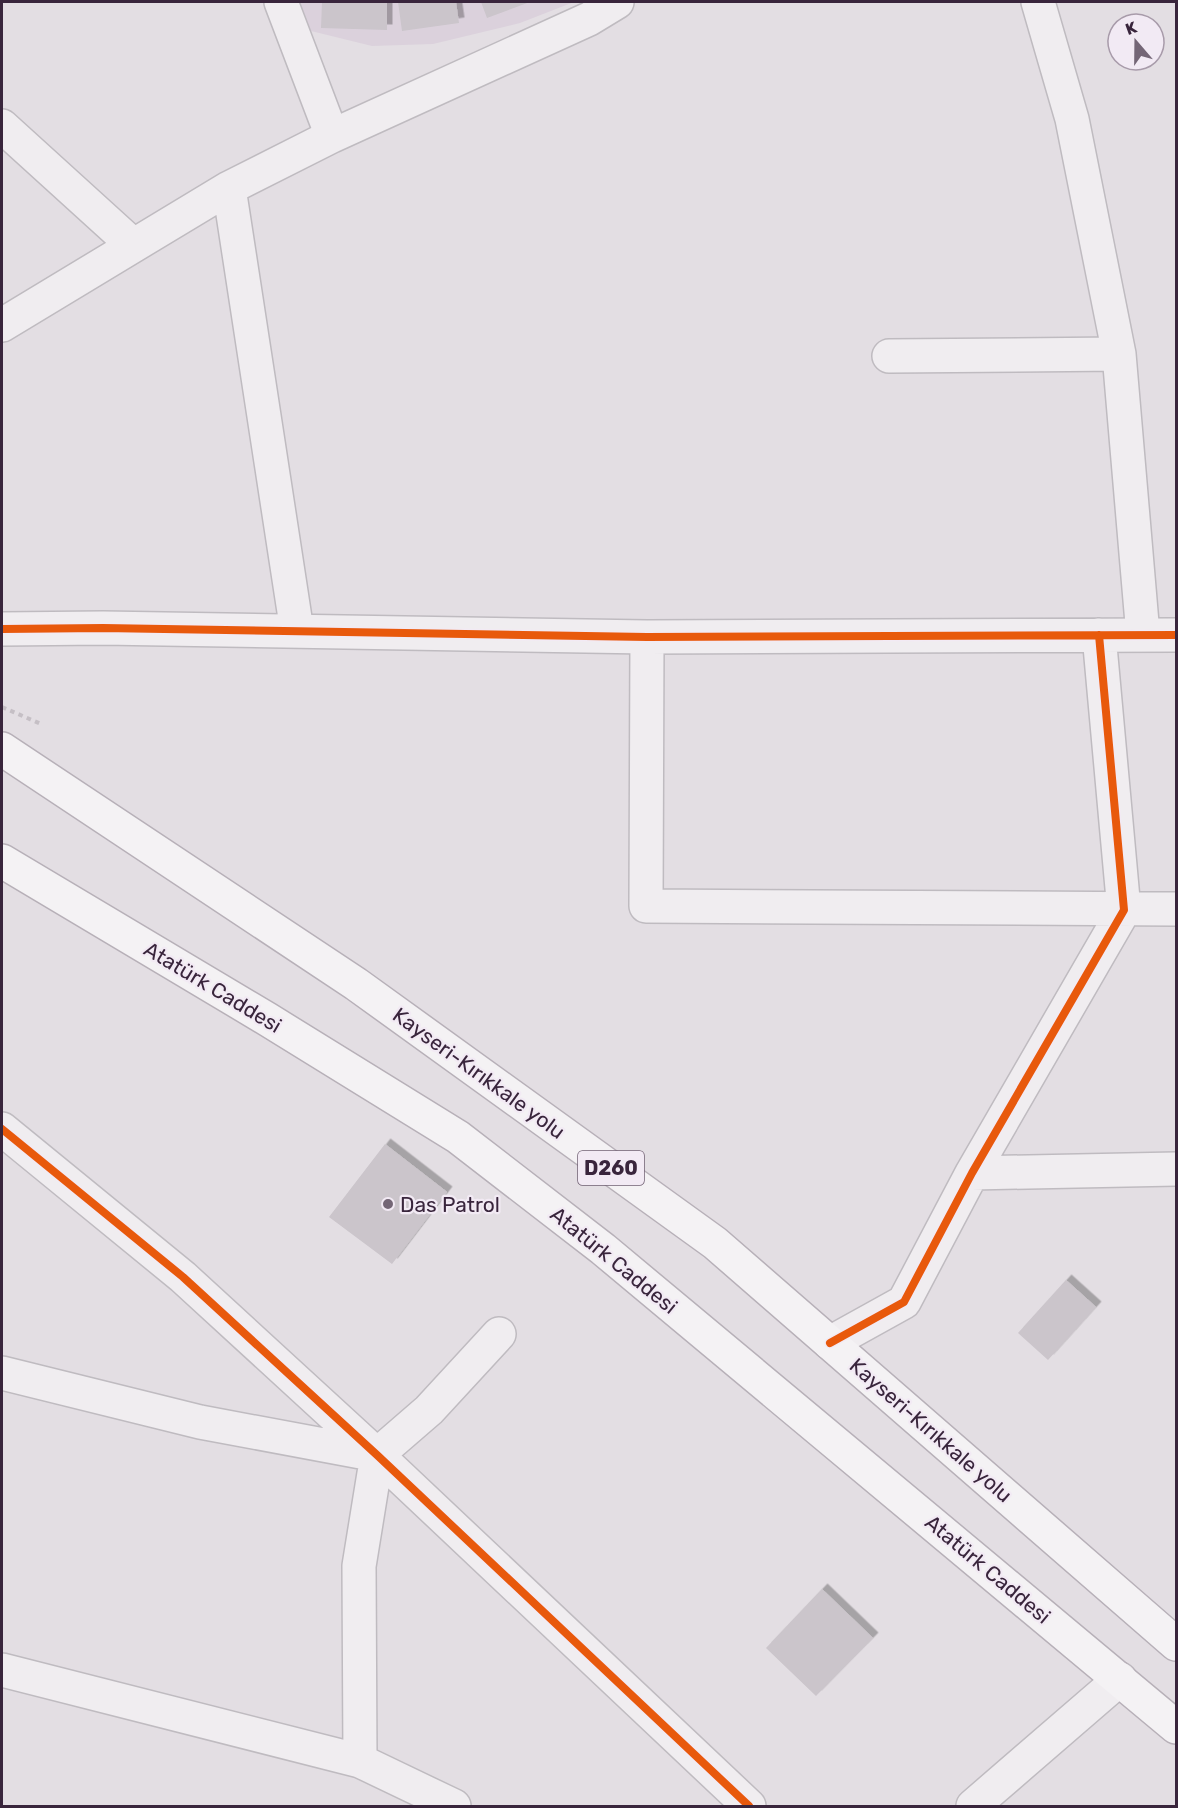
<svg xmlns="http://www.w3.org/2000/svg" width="1178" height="1808" font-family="Rubik,sans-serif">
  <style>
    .built { fill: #dbd1dc }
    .building { fill: #cbc5cb; filter: url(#shadow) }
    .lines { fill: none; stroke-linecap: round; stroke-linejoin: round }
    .minor-casing { stroke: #bfbbc0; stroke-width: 36 }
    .highway-casing { stroke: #b7b0b8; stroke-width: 36 }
    .path { stroke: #c5bfc5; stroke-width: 4; stroke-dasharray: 4.5 4.5; stroke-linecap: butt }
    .minor { stroke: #f0edf0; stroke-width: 33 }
    .highway { stroke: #f4f2f4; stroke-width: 33 }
    .cycleway-casing { stroke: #f2eaf4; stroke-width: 11 }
    .cycleway { stroke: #e8590c; stroke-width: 8 }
    .poi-dot { fill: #746676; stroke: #f2eaf4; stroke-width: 2 }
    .labels { text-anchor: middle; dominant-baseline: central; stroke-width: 4.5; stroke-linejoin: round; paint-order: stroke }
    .shield { fill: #f2eaf4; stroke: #706073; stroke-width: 1.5 }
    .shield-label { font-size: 20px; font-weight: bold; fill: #39253c }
    .street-label { font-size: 21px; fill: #39253c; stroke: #f2eaf4 }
    .poi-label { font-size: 21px; fill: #39253c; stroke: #f2eaf4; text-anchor: start }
  </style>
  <defs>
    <filter id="shadow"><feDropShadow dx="5.5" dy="-5.5" stdDeviation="0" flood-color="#0004"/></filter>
  </defs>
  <rect width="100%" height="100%" fill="#e3dee3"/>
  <path class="built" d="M296 2H574L520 23 433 44 372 46 307 30Z"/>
  <path class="building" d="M322 2H387V30L321 28Z
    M398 2H456L459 23 402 31Z
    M481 2H530L487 18Z
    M385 1144 447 1192 392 1264 329 1217Z
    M1066 1280 1096 1307 1048 1360 1018 1333Z
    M822 1589 873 1638 816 1696 766 1648Z"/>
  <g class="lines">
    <defs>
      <path id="minor" d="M281 2 332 136
        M1038 2 1072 119 1119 354 1143 635
        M2 126 133 245
        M229 188 297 631
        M2 325 229 188 332 136 589 19 617 2
        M889 356 1119 354
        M2 629 103 628 647 637 1176 635
        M647 637 646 906 1176 909
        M2 1129 183 1277 377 1455 749 1806
        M972 1173 1176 1169
        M830 1343 904 1302 972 1173 1124 910 1099 635
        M2 1373 200 1422 377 1455 429 1410 499 1334
        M2 1670 360 1761 454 1806
        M360 1761 359 1566 377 1455
        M973 1806 1120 1679"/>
      <path id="highway" d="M2 749 356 984 715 1243 1176 1644
        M2 861 267 1019 458 1137 603 1249 1176 1727"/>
    </defs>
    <use href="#minor" class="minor-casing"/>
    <use href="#highway" class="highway-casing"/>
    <path class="path" d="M2 707 41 724"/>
    <use href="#minor" class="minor"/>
    <use href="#highway" class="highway"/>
    <defs>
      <path id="cycleway" d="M2 629 103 628 647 637 1176 635
        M2 1129 183 1277 377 1455 749 1806
        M830 1343 904 1302 972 1173 1124 910 1099 635"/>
    </defs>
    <use href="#cycleway" class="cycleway-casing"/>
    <use href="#cycleway" class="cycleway"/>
  </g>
  <circle class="poi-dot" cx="388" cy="1204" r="6"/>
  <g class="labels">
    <rect class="shield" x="578" y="1151" width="66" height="34" rx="4.5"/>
    <g class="shield-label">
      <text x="611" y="1168">D260</text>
    </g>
    <g class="street-label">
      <text transform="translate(213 987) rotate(31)">Atatürk Caddesi</text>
      <text transform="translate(479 1073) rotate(36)">Kayseri-Kırıkkale yolu</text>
      <text transform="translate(614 1260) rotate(39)">Atatürk Caddesi</text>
      <text transform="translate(931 1430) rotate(41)">Kayseri-Kırıkkale yolu</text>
      <text transform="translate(988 1569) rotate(40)">Atatürk Caddesi</text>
    </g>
    <g class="poi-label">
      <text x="400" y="1204">Das Patrol</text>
    </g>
  </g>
  <rect width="1178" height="1808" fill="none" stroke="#39253c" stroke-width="6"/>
  <g transform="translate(1136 42) rotate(340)"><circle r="28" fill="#f2eaf4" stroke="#a89baa" stroke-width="1.5"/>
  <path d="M0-4.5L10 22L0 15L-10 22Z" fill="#746676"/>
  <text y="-9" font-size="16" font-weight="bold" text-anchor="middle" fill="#39253c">K</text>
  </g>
</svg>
